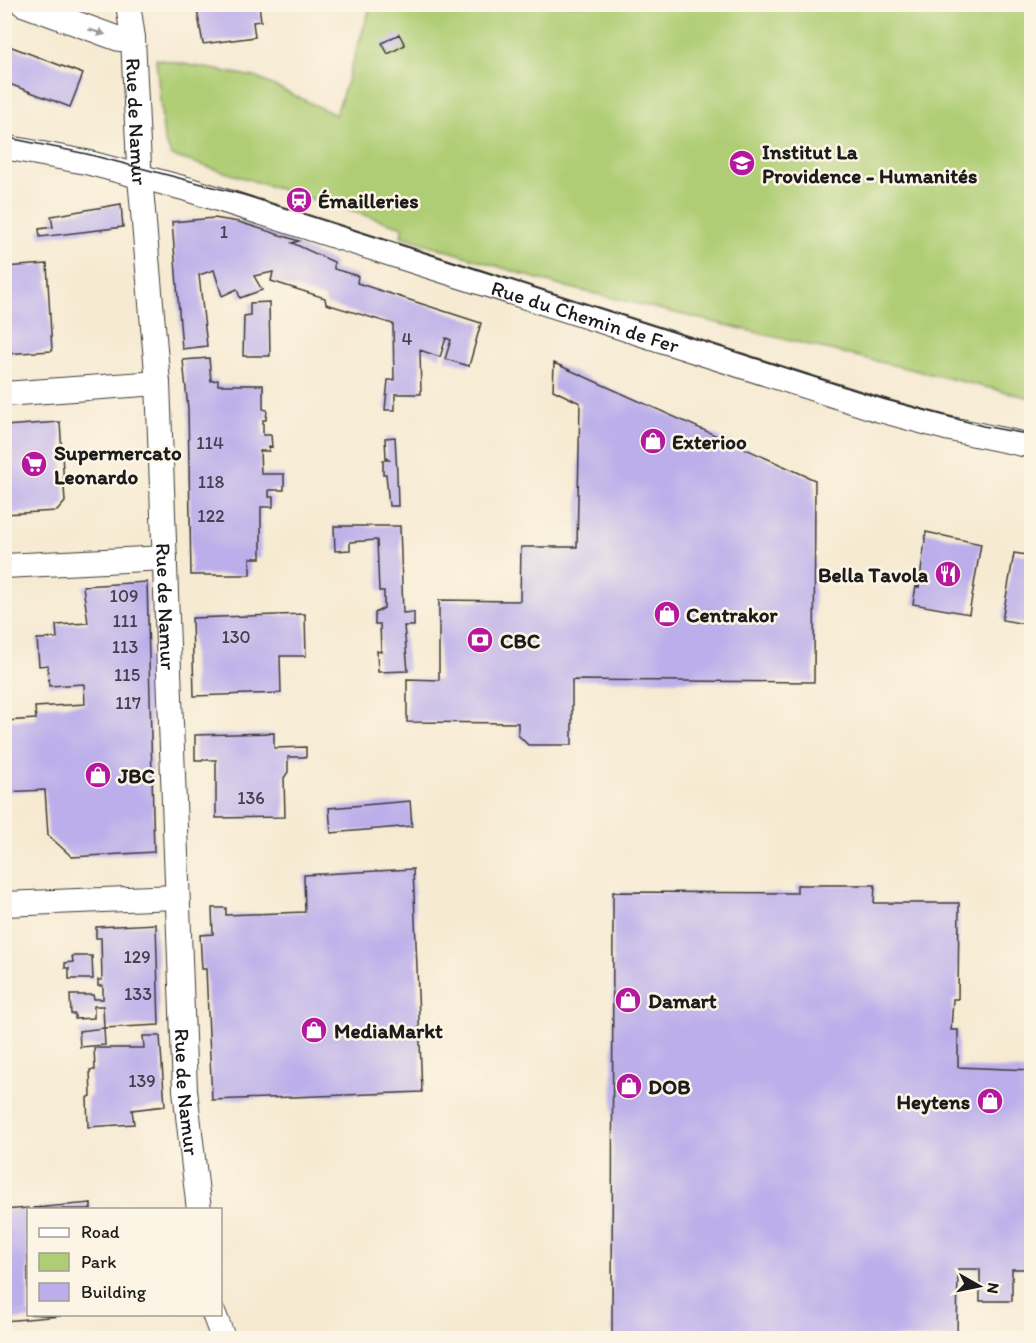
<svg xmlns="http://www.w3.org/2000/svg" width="1036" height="1343" font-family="Itim,sans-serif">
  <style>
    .green { fill: #afcd74; stroke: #667448; stroke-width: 1.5 }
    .building { fill: #bbaeea }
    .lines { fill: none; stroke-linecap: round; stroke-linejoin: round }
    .minor-casing { stroke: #3d3b37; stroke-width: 26 }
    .minor { stroke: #fff; stroke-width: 24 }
    .tram { stroke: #1c1c1c; stroke-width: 1.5 }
    .oneway { fill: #999 }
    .labels { text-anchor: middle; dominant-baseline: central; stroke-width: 5; stroke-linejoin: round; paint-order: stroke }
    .number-label { font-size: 18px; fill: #444050 }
    .street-label { font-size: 21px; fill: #1c1c1c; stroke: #fcf5e5 }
    .poi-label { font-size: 21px; font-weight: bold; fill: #1c1c1c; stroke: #fcf5e5; text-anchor: start }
  </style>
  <rect width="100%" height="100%" fill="#fcf5e5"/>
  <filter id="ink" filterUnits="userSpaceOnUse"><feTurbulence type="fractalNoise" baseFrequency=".0167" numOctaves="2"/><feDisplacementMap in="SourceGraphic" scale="12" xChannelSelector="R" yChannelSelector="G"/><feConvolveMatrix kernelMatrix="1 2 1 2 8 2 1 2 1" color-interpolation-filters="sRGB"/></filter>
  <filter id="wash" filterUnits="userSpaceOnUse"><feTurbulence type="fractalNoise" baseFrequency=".008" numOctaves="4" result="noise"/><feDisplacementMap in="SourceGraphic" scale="24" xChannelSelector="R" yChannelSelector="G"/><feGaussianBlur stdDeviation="1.35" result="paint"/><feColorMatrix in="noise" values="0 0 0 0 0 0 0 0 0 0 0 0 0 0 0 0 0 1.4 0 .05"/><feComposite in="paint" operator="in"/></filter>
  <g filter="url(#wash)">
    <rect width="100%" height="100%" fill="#f6ead2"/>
    <path class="green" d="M371 5H1031V398L554 284 401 236 403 227 172 156 164 140 156 59 255 77 336 115Z"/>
    <g id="blocks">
      <path class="building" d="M196 4H259L261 21 253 22 255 37 203 44Z
        M399 34 405 45 388 54 382 43Z
        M4 44 83 74 70 107 4 82Z
        M121 204 123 227 40 237 39 229 53 227 51 216Z
        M214 218 239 222 299 241 292 243 334 262V269L358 276 357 283 481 323 469 366 445 359 451 340 446 338 440 357 420 350 421 394H395V410H385L388 380H394L393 324 326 304 325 298 271 281 273 272 254 276 262 290 240 298 237 289 222 296 214 270 199 275 207 346 182 349 172 222Z
        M47 264 52 351 4 354V267Z
        M269 302 270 356H243L244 316 250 315V303Z
        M209 358 211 381 218 380V385H263V409L267 410 266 420H263V435H271L272 447 269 446V451H260L261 474H284V490H269V497H273V507H261V558H250V575H191L188 409 183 360Z
        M554 363 815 480 814 682 572 680V745H528L518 735V723L407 722V679L439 680V600L520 601 521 547H577L580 403 553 390Z
        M60 422 65 502 57 511 4 514V426Z
        M395 437 397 474 398 506H389L386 474H383V460H389L386 458 385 438Z
        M334 526H400L403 613 414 612V626H404L408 671 378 672 377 651 381 652 380 624H375V613L384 608V591H379L377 540 350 542V550L335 551Z
        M926 532 981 544 969 614 913 604 916 586 919 587Z
        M1014 553 1032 556V625L1002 620Z
        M147 582 154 852 72 857 48 835 45 790 4 792V721L36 719 35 707 85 704 84 684 49 686 48 665 39 666 37 639 57 638 56 625 88 623 83 586Z
        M305 614 306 656H280L281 693 194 696 192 618Z
        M274 733V748L306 747V757H288V772L284 778 285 817 216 818V760H195V735Z
        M410 801 412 826 331 833 329 808Z
        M413 869 422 1092 212 1100 206 969H202L200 935 213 934 212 908H226V915L305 912 304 875Z
        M797 885H875L874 903H959L958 999H953L951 1030H958V1067L1032 1070V1269H1012V1301H980V1269H958L957 1338H612L613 892 797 893Z
        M156 924 159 1025 104 1028 103 1006H94V1018L75 1019V1014H71L70 995H93L94 999H103V986H98V980H102L101 938H96V927Z
        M72 956H92L93 979H69V968H65V963L73 962Z
        M104 1028 105 1045 80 1047 79 1031Z
        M143 1036H160L165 1106 132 1110 134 1124 88 1127 87 1098 91 1096 90 1070H95L94 1048H144Z
        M91 1203V1209H33V1208Z
        M28 1208V1314L61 1316 4 1321V1210Z"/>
    </g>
  </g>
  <g filter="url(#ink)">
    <use href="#blocks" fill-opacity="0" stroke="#3d3b37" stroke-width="1.5"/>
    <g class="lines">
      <defs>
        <g id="minor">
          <path d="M23 4 119 39 133 38"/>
          <path id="s1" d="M128 4 133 38 139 166 158 383 185 1090 199 1210"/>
          <path id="s2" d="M4 147 86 162 187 189 880 410 946 428 1032 446"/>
          <path d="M4 394 158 383"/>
          <path d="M4 566 165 558"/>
          <path d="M4 904 176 897"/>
          <path d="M214 1314 223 1338"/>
        </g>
      </defs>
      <use href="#minor" class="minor-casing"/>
      <use href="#minor" class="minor"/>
      <path class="tram" d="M4 137 87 154 244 195 883 399 983 426 1032 435"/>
    </g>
    <defs><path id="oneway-solid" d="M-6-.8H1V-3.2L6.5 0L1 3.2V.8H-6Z" transform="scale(1.5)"/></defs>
    <use class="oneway" href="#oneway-solid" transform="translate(97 32) rotate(17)"/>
  </g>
  <defs>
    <symbol id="school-disc" viewBox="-11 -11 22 22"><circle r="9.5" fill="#b5179e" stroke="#fcf5e5"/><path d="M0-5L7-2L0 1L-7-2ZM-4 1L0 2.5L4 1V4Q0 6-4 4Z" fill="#fff"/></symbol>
    <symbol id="station-disc" viewBox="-11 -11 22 22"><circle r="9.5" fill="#b5179e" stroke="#fcf5e5"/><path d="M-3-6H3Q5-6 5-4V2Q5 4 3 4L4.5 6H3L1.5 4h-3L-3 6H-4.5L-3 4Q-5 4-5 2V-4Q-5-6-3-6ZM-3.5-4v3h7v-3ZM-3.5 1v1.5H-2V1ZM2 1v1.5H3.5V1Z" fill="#fff"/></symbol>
    <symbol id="shop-disc" viewBox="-11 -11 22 22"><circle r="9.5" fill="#b5179e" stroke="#fcf5e5"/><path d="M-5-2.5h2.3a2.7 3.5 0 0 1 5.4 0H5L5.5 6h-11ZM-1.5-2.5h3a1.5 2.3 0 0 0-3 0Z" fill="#fff"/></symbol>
    <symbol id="supermarket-disc" viewBox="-11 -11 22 22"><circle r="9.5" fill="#b5179e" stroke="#fcf5e5"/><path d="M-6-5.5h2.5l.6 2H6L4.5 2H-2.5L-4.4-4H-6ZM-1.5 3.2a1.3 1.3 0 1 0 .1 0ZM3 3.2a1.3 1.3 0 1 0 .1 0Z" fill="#fff"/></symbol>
    <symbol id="restaurant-disc" viewBox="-11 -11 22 22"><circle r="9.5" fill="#b5179e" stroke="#fcf5e5"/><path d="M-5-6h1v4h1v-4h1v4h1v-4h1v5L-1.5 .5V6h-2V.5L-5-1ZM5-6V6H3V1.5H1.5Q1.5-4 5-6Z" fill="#fff"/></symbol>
    <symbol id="bank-disc" viewBox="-11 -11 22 22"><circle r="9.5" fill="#b5179e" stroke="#fcf5e5"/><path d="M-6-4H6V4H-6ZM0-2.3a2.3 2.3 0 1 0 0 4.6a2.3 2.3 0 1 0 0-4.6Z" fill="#fff"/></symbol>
  </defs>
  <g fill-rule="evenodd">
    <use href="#school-disc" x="727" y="148" width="30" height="30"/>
    <use href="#station-disc" x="284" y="185" width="30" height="30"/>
    <use href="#shop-disc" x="638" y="426" width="30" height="30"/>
    <use href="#supermarket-disc" x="19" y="449" width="30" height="30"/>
    <use href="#restaurant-disc" x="933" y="559" width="30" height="30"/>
    <use href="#shop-disc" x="652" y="599" width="30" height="30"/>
    <use href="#bank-disc" x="465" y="625" width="30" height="30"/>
    <use href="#shop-disc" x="83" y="760" width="30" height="30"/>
    <use href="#shop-disc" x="613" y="985" width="30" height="30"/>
    <use href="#shop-disc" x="299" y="1015" width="30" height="30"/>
    <use href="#shop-disc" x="614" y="1071" width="30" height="30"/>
    <use href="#shop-disc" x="975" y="1086" width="30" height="30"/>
  </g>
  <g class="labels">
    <g class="number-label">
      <text x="224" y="232">1</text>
      <text x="407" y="339">4</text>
      <text x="210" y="443">114</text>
      <text x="211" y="482">118</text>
      <text x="211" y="516">122</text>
      <text x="124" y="596">109</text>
      <text x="125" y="621">111</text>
      <text x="236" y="637">130</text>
      <text x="125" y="647">113</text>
      <text x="127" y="675">115</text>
      <text x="128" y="703">117</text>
      <text x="251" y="798">136</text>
      <text x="137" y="957">129</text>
      <text x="138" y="994">133</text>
      <text x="142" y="1081">139</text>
    </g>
    <g class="street-label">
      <text stroke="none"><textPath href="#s1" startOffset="118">Rue de Namur</textPath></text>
      <text stroke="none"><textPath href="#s2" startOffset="606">Rue du Chemin de Fer</textPath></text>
      <text stroke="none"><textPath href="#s1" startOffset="604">Rue de Namur</textPath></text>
      <text stroke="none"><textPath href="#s1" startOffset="1090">Rue de Namur</textPath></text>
    </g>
    <g class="poi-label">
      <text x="762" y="151">Institut La<tspan x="762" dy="24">Providence - Humanités</tspan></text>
      <text x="318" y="200">Émailleries</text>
      <text x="672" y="441">Exterioo</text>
      <text x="54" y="452">Supermercato<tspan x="54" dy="24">Leonardo</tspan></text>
      <text x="928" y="574" text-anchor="end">Bella Tavola</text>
      <text x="686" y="614">Centrakor</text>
      <text x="500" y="640">CBC</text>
      <text x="118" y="775">JBC</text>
      <text x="648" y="1000">Damart</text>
      <text x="334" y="1030">MediaMarkt</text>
      <text x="648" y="1086">DOB</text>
      <text x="970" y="1101" text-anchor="end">Heytens</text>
    </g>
  </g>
  <rect width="1036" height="1343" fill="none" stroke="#fcf5e5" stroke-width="24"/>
  <rect x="27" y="1208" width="195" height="108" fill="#fcf5e5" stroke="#a29e95" stroke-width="1.5"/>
  <rect x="39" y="1228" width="30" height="9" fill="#ffffff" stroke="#a29e95" stroke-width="1.5"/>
  <text x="81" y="1238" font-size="18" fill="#1c1c1c">Road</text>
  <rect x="39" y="1253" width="30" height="18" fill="#afcd74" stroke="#a29e95" stroke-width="1.5"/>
  <text x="81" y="1268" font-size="18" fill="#1c1c1c">Park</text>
  <rect x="39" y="1283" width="30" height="18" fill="#bbaeea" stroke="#a29e95" stroke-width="1.5"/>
  <text x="81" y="1298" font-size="18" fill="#1c1c1c">Building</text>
  <g transform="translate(979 1286) rotate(99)" stroke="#fcf5e5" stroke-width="4.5" paint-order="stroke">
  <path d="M0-4.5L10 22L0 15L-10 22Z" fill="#1c1c1c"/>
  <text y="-9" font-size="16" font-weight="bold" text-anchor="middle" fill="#1c1c1c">N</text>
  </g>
</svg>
